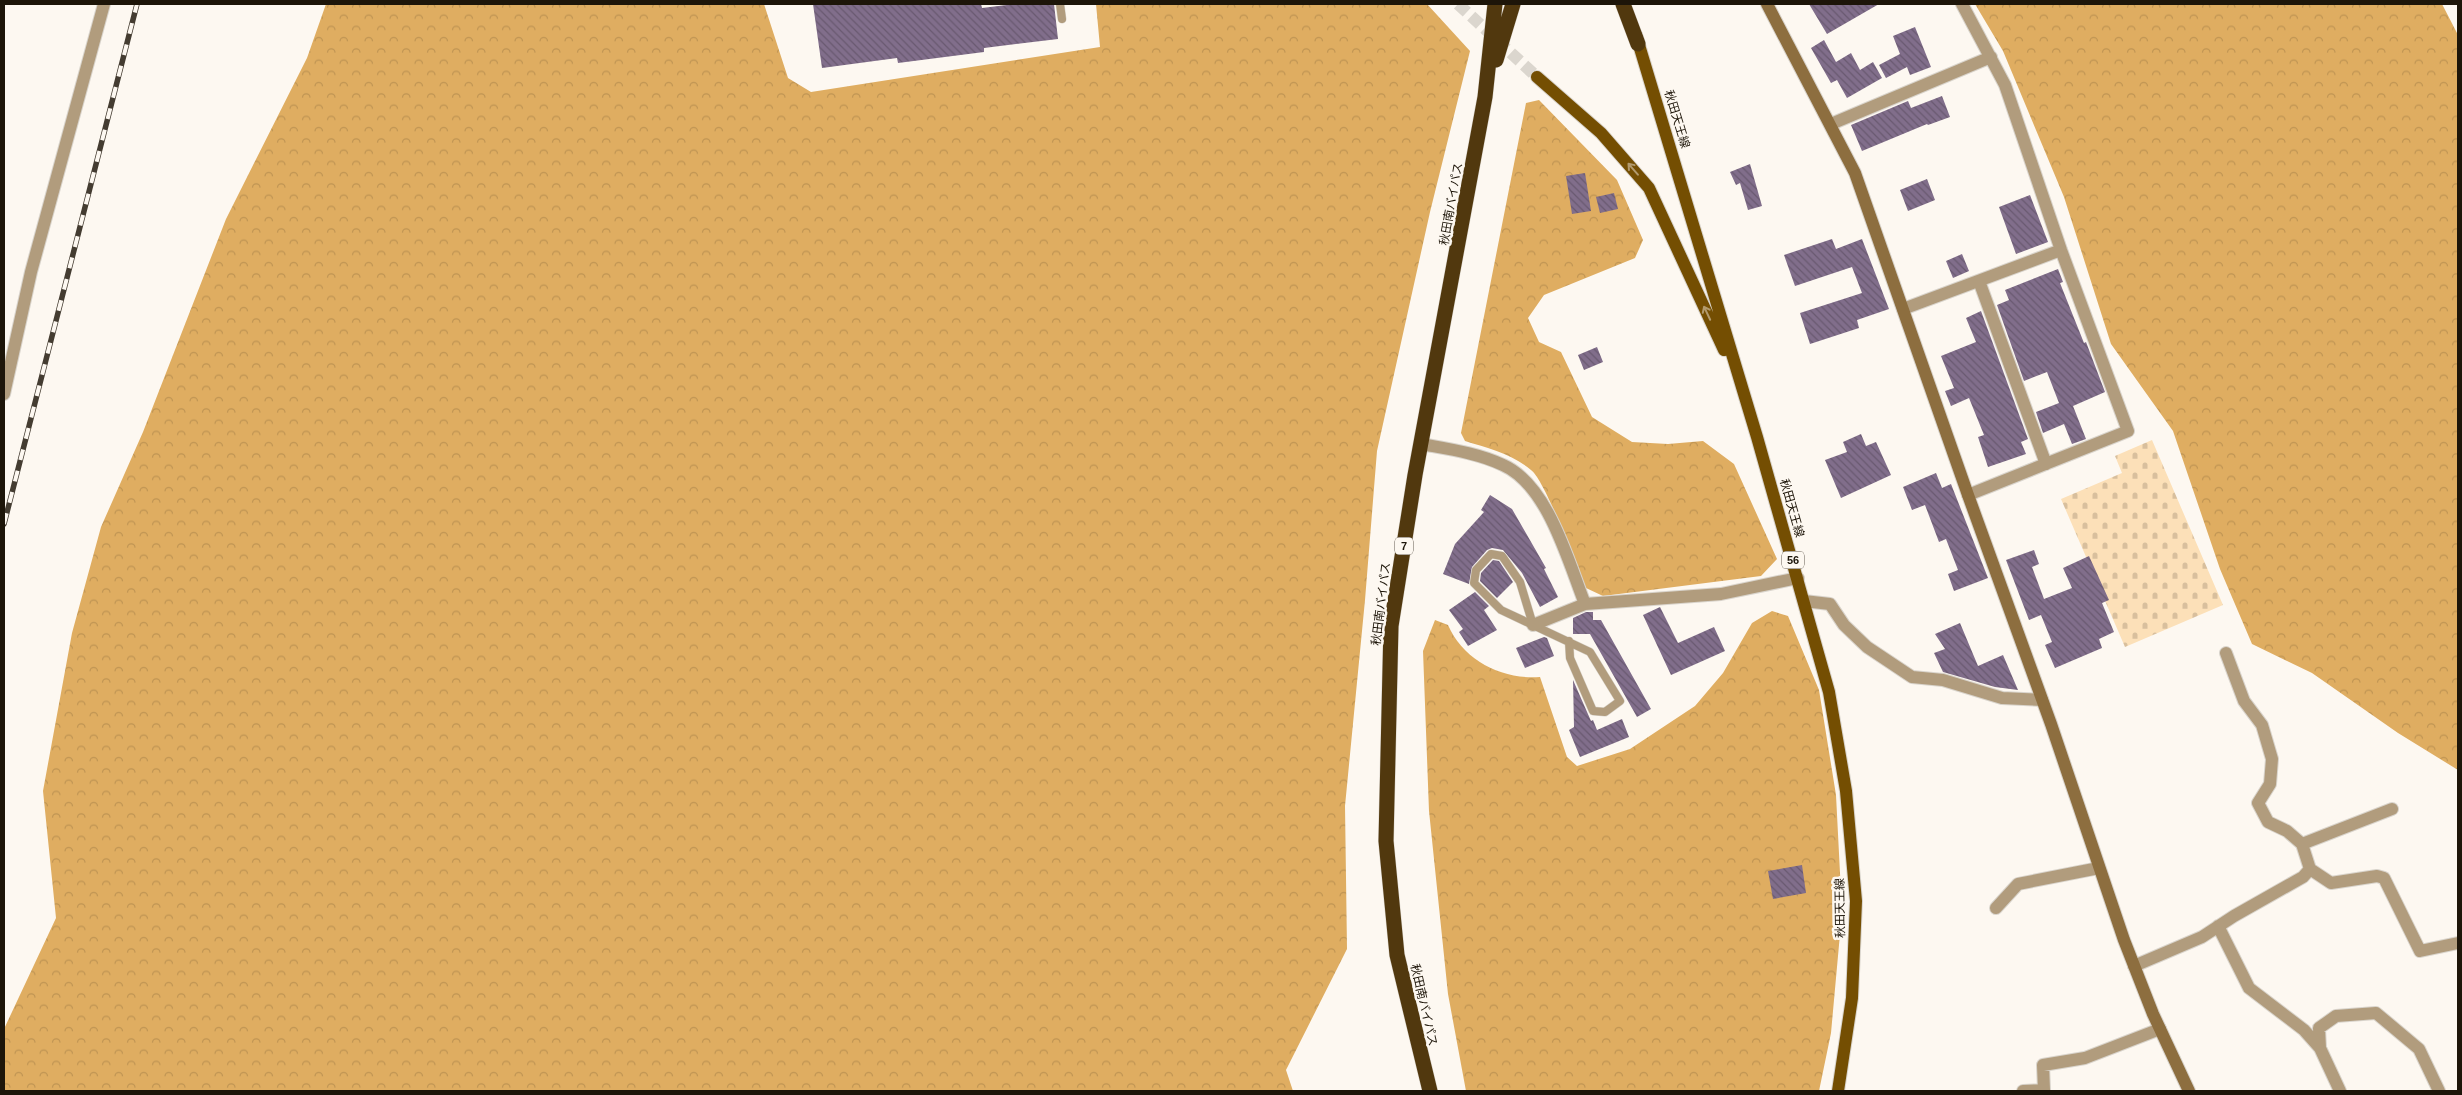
<svg xmlns="http://www.w3.org/2000/svg" width="2462" height="1095" font-family="Arial,'Noto Sans JP',sans-serif">
  <style>
    .forest { fill: url(#forest-crowns) }
    .cemetery { fill: url(#cemetery-stones) }
    .building { fill: url(#building-back-hatch) }
    .lines { fill: none; stroke-linecap: round; stroke-linejoin: round }
    .primary-tunnel { stroke: #dbd6ce; stroke-width: 12; stroke-dasharray: 12 6; stroke-linecap: butt }
    .lane-casing { stroke: #d9d4cc; stroke-width: 9 }
    .street-casing { stroke: #d9d4cc; stroke-width: 14 }
    .secondary-casing { stroke: #d9d4cc; stroke-width: 14 }
    .primary-casing { stroke: #d9d4cc; stroke-width: 14 }
    .highway-casing { stroke: #d9d4cc; stroke-width: 16 }
    .lane { stroke: #b19c7d; stroke-width: 8 }
    .street { stroke: #b19c7d; stroke-width: 12 }
    .secondary { stroke: #8d6e3f; stroke-width: 12 }
    .primary { stroke: #744e02; stroke-width: 12 }
    .highway { stroke: #51380e; stroke-width: 15 }
    .rail-casing { stroke: #443c31; stroke-width: 5.5 }
    .rail { stroke: #fdf8f1; stroke-width: 4; stroke-dasharray: 11; stroke-linecap: butt }
    .oneway { stroke: #b29a6e }
    .labels { text-anchor: middle; dominant-baseline: central; stroke-width: 5; stroke-linejoin: round; paint-order: stroke }
    .shield { fill: #fdf8f1; stroke: #60594f; stroke-width: 1 }
    .shield-label { font-size: 11px; font-weight: bold; fill: #1d1509 }
    .street-label { font-size: 12px; fill: #1d1509; stroke: #fdf8f1 }
  </style>
  <defs>
    <pattern id="forest-crowns" width="20" height="18" patternUnits="userSpaceOnUse" patternTransform="scale(1.25)"><rect width="20" height="18" fill="#dfad61"/><path d="M2 6a3 3 0 1 1 6 0M12 15a3 3 0 1 1 6 0" fill="none" stroke="#bf9453"/></pattern>
    <pattern id="cemetery-stones" width="16" height="16" patternUnits="userSpaceOnUse" patternTransform="scale(1.25)"><rect width="16" height="16" fill="#fce0b8"/><path d="M2 7V4a2 2 0 0 1 4 0v3zM10 15v-3a2 2 0 0 1 4 0v3z" fill="#d8bf9d"/></pattern>
    <pattern id="building-back-hatch" width="6" height="6" patternUnits="userSpaceOnUse" patternTransform="scale(1.25)"><rect width="6" height="6" fill="#816e8b"/><path d="M-1 5l2 2M0 0l6 6M5-1l2 2" fill="none" stroke="#695970"/></pattern>
  </defs>
  <rect width="100%" height="100%" fill="#fdf8f1"/>
  <path class="forest" d="M326 4H764L788 78 811 92 1100 47 1096 4H1427L1470 51 1430 212 1377 451 1365 600 1345 806 1347 949 1286 1070 1293 1091H4V1029L56 918 43 791 72 633 101 527 143 432 226 219 307 58Z
    M1975 4H2442L2458 35V770L2398 733 2312 673 2252 644 2220 569 2173 431 2111 344 2064 197 2003 51Z
    M1539 100 1617 180 1643 240 1635 258 1544 295 1528 318 1539 342 1561 352 1592 417 1632 442 1668 444 1703 441 1734 464 1777 559 1761 576 1603 596 1586 588C1577 567 1545 480 1531 470 1512 454 1488 448 1465 441L1461 433 1526 103Z
    M1772 611 1788 616 1819 690 1836 795 1842 912 1831 1033 1819 1091H1466L1448 994 1429 811 1423 651 1435 620 1448 625C1463 660 1502 680 1540 677L1567 757 1577 766 1630 749 1695 706 1723 673 1752 623Z"/>
  <path class="cemetery" d="M2152 440 2223 605 2125 647 2061 499 2122 473 2115 456Z"/>
  <path class="building" d="M813 4H981L982 8 1015 4H1054L1058 39 984 48V52L898 63 897 58 822 68Z
    M1809 4H1879L1827 34Z
    M1915 27 1931 67 1910 75 1907 67 1886 78 1879 65 1900 54 1893 36Z
    M1824 40 1836 62 1851 53 1860 70 1873 62 1882 78 1847 98 1837 80 1831 83 1811 48Z
    M1942 96 1950 117 1928 125 1927 124 1862 151 1851 125 1908 101 1911 108Z
    M1750 164 1762 206 1748 210 1740 183 1736 185 1730 172Z
    M1585 173 1591 211 1572 214 1566 176Z
    M1927 179 1935 200 1908 211 1900 190Z
    M1614 193 1618 209 1600 213 1596 197Z
    M2030 195 2048 242 2016 254 1999 207Z
    M1832 239 1836 249 1862 239 1889 309 1857 320 1859 328 1810 344 1800 313 1862 293 1852 267 1795 286 1784 255Z
    M1962 254 1969 271 1953 278 1946 261Z
    M2058 269 2063 282 2060 283 2084 343 2086 342 2105 392 2073 406 2086 439 2072 444 2064 424 2043 433 2036 412 2059 403 2047 372 2024 381 1997 305 2009 300 2005 290Z
    M1981 311 2028 439 2021 442 2026 454 1988 467 1978 437 1984 435 1969 398 1951 406 1945 391 1954 388 1941 356 1976 342 1966 318Z
    M1597 347 1603 362 1584 370 1578 355Z
    M1861 434 1866 446 1876 442 1891 475 1841 498 1825 460 1847 452 1843 442Z
    M1936 473 1942 488 1951 484 1988 578 1954 591 1948 574 1958 570 1946 539 1939 542 1925 505 1912 510 1903 487Z
    M1490 495 1512 509 1546 568 1544 569 1558 597 1540 607 1522 573 1503 550 1492 548 1487 550 1472 567 1469 584 1443 574 1455 544 1484 512 1481 510Z
    M2034 550 2039 564 2032 567 2044 599 2072 588 2063 568 2089 556 2109 600 2102 603 2114 632 2099 639 2102 648 2055 668 2045 645 2052 642 2041 615 2029 620 2006 560Z
    M1493 560 1499 561 1513 582 1497 598 1480 581 1481 573Z
    M1475 592 1489 606 1484 610 1497 630 1468 646 1459 632 1463 629 1449 610Z
    M1660 607 1678 643 1714 627 1725 651 1671 675 1643 615Z
    M1586 612H1593V620H1601L1651 709 1637 717 1590 634H1573V618Z
    M1960 623 1978 666 2003 655 2018 690 1995 687 1943 672 1934 653 1945 649 1935 634Z
    M1544 637 1547 638 1554 656 1525 668 1516 648Z
    M1573 680 1591 721 1593 720 1597 730 1622 719 1629 737 1580 757 1569 730 1574 727Z
    M1802 865 1806 893 1773 899 1768 871Z"/>
  <g class="lines">
    <path class="primary-tunnel" d="M1458 4 1537 77"/>
    <defs>
      <path id="lane" d="M1060 4 1062 19
        M1533 625 1520 582 1502 556 1491 554 1476 570 1474 583 1501 610 1590 652 1620 701 1605 712 1593 711 1570 658 1569 641"/>
      <path id="street" d="M1962 4 2005 85 2061 250 2128 431 1968 495
        M1831 124 1991 57
        M1979 281 2046 464
        M1903 309 2061 250
        M4 394 31 272 104 4
        M1421 444C1448 449 1478 453 1503 465 1548 485 1568 561 1585 604
        M1804 601 1830 604 1844 625 1867 647 1912 677 1943 680 2002 698 2042 700
        M1533 625 1585 604 1721 594 1798 578
        M2302 844 2392 809
        M2310 869 2331 883 2377 876 2384 878 2420 951 2458 943
        M1996 908 2018 884 2099 868
        M2218 926 2249 988 2304 1030 2320 1048
        M2134 966 2202 937 2234 916 2303 877 2310 869 2302 844 2287 831 2268 822 2258 803 2270 784 2272 759 2262 725 2244 701 2226 653
        M2023 1091 2044 1090 2043 1065 2085 1058 2160 1029
        M2340 1091 2320 1048 2319 1028 2336 1016 2376 1013 2419 1049 2439 1091"/>
      <path id="secondary" d="M1767 4 1855 173 1968 495 2051 724 2124 940 2153 1014 2189 1091"/>
      <path id="primary" d="M1636 35 1757 437 1829 692 1846 791 1856 901 1852 998 1838 1091
        M1537 77 1601 133 1649 188 1724 350"/>
      <path id="highway" d="M1623 4 1638 44
        M1496 60 1513 4
        M1430 1091 1397 955 1386 841 1391 626 1415 475 1485 97 1495 4"/>
    </defs>
    <use href="#lane" class="lane-casing"/>
    <use href="#street" class="street-casing"/>
    <use href="#secondary" class="secondary-casing"/>
    <use href="#primary" class="primary-casing"/>
    <use href="#highway" class="highway-casing"/>
    <use href="#lane" class="lane"/>
    <use href="#street" class="street"/>
    <use href="#secondary" class="secondary"/>
    <use href="#primary" class="primary"/>
    <use href="#highway" class="highway"/>
    <defs>
      <path id="rail" d="M4 524 137 4"/>
    </defs>
    <use href="#rail" class="rail-casing"/>
    <use href="#rail" class="rail"/>
  </g>
  <defs><path id="oneway-shaft" d="M-6 0H5M1.5-3L5.5 0L1.5 3" fill="none" stroke-width="1.6" stroke-linecap="round" stroke-linejoin="round" transform="scale(1.25)"/></defs>
  <g class="oneway">
    <use href="#oneway-shaft" transform="translate(1633 169) rotate(-131)"/>
    <use href="#oneway-shaft" transform="translate(1707 313) rotate(-115)"/>
  </g>
  <g class="labels">
    <g class="shield">
      <rect x="1395" y="537.5" width="18" height="17" rx="4"/>
      <rect x="1782" y="551.5" width="22" height="17" rx="4"/>
    </g>
    <g class="shield-label">
      <text x="1404" y="546">7</text>
      <text x="1793" y="560">56</text>
    </g>
    <g class="street-label">
      <text transform="translate(1677 119) rotate(73)">秋田天王線</text>
      <text transform="translate(1451 204) rotate(-80)">秋田南バイパス</text>
      <text transform="translate(1792 508) rotate(74)">秋田天王線</text>
      <text transform="translate(1381 604) rotate(-83)">秋田南バイパス</text>
      <text transform="translate(1840 908) rotate(-91)">秋田天王線</text>
      <text transform="translate(1424 1005) rotate(77)">秋田南バイパス</text>
    </g>
  </g>
  <rect width="2462" height="1095" fill="none" stroke="#1d1509" stroke-width="10"/>
</svg>
